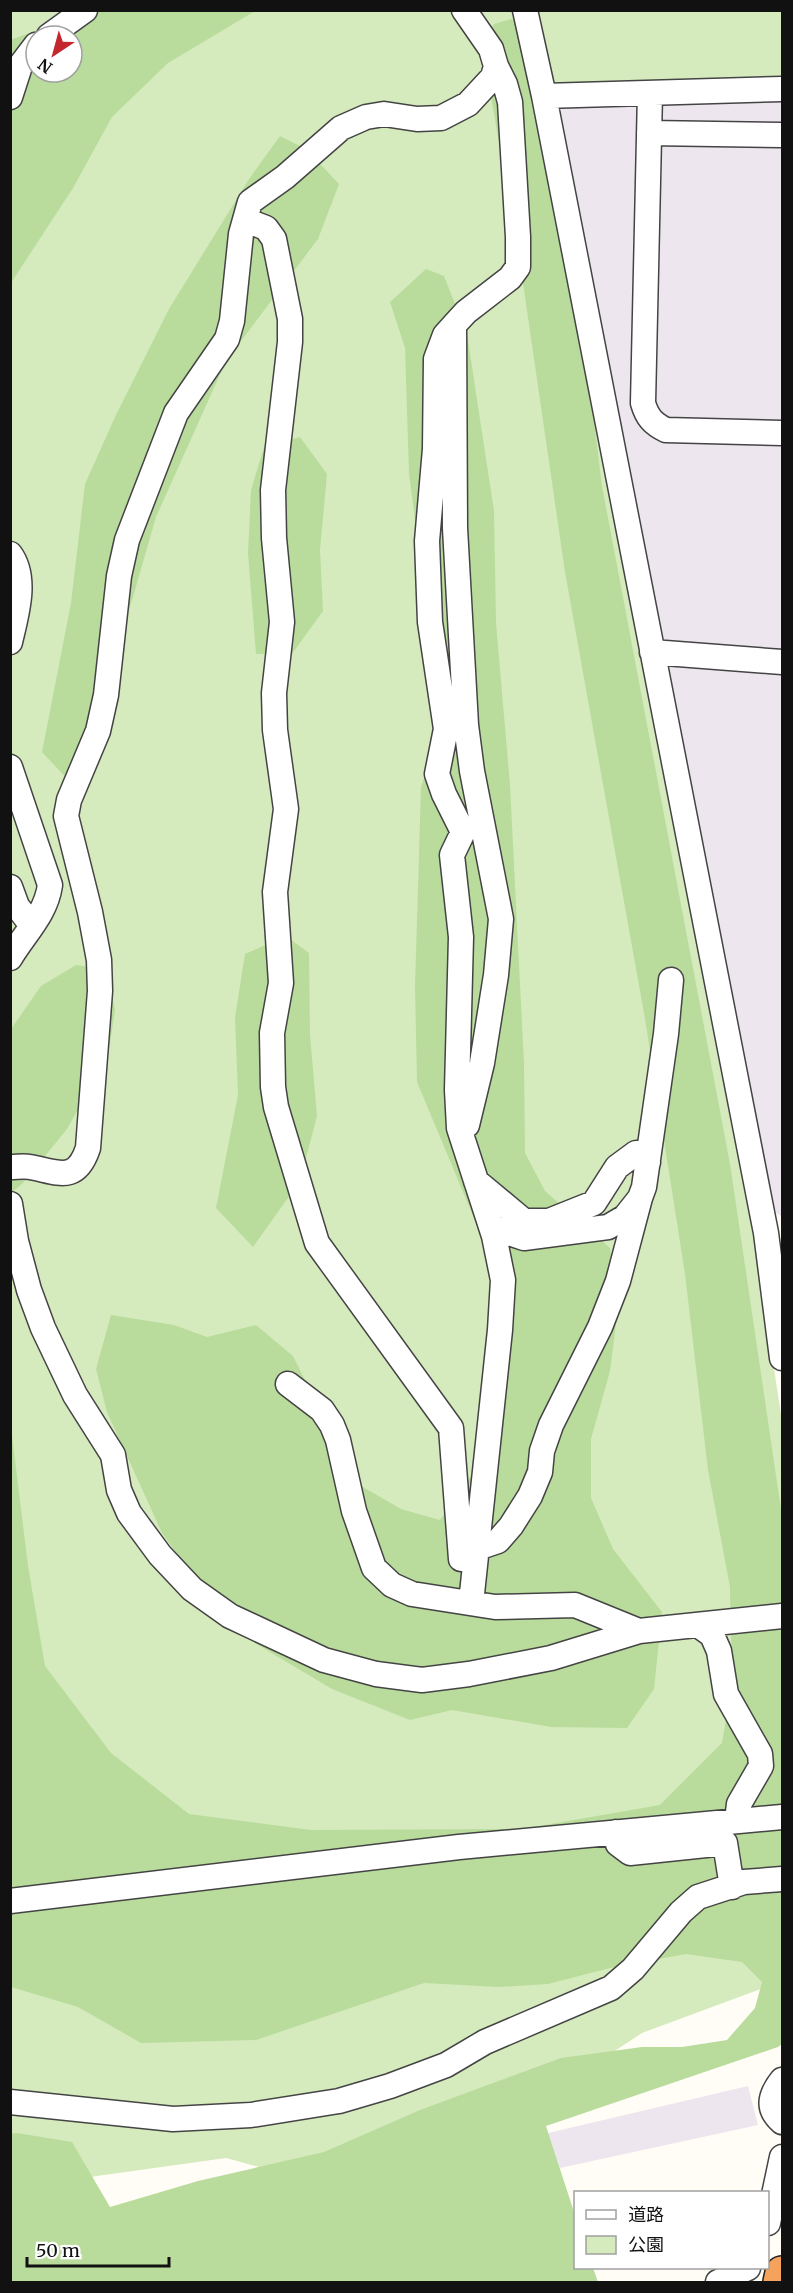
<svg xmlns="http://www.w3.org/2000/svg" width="793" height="2293" font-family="Merriweather,'Noto Sans JP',serif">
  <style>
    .industrial { fill: #eee6ef }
    .green { fill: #d5ebbd; fill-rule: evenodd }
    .forest { fill: #b9dc9c; fill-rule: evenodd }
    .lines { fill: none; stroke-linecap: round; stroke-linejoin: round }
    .minor-casing { stroke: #444; stroke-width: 27 }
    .highway-casing { stroke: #222; stroke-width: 36 }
    .minor { stroke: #fff; stroke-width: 24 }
    .highway { stroke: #f5a25d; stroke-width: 33 }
  </style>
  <rect width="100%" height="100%" fill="#fffdf5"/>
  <path class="industrial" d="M782 100V1217L776 1213 688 798 559 114 563 107Z
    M748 2086 758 2125 560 2168 548 2133Z"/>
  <path class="green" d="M10 11H516L755 1244 782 1421V1809L11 1893ZM36 36H72V72H36Z
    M536 11H782V80L558 86 553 82Z
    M782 1823V1981L642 2033 587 2069 274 2171 226 2158 11 2188V1903Z"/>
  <path class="forest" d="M92 11H255L168 63 112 117 73 188 11 283 10 40ZM36 36H72V72H36Z
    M511 19 536 27 561 156 602 486 730 1164 782 1516V2044L778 2047 546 2126 575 2215 576 2268H593L598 2282H11V2134L17 2133 72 2142 110 2207 198 2181 324 2152 420 2110 561 2058 642 2047H682L727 2040 755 2008 762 1982 742 1962 686 1954 610 1968 548 1984 498 1987 424 1983 256 2040 141 2043 78 2007 11 1987 10 1419 28 1566 45 1666 111 1753 189 1814 311 1830 522 1829 660 1805 722 1743 732 1685 730 1587 708 1470 685 1274 645 1019 565 572 523 283 482 44 494 24Z
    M280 136 306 149 339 184 318 239 226 361 156 517 128 614 115 716 72 784 42 752 71 603 85 484 115 417 169 309 249 179Z
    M426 269 444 276 467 334 494 511 496 623 510 785 524 1064 525 1153 545 1191 610 1248 619 1301 610 1371 591 1439V1498L613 1549 662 1612 654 1689 627 1728 551 1727 452 1710 410 1720 332 1689 233 1630 162 1533 107 1412 96 1369 111 1315 174 1325 207 1337 256 1325 293 1356 356 1483 401 1509 440 1520 479 1465 505 1314 476 1223 417 1082 415 986 421 787 442 725 409 474 405 348 390 302Z
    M300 437 327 474 320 550 323 611 292 654H256L248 553 251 490 264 447Z
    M286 936 309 953 310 1035 317 1116 300 1181 253 1247 216 1208 238 1095 235 1017 245 954Z
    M76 965 106 970 115 1010 108 1056 67 1129 23 1183 11 1193V1029L41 986Z"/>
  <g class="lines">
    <defs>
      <path id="minor" d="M525 10 544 96 766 1233 782 1358
        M49 36 85 10
        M650 93 643 403C647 417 653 424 666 430L782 433
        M544 96 782 89
        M10 97 20 66 36 45
        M649 133 782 135
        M245 220 266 228 274 239 290 319V342L273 490 274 538 282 622 274 693 275 730 286 809 275 892 281 983 272 1033 273 1087 276 1107 317 1243 451 1428 461 1559
        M454 326 455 528 466 725 472 771 501 919 496 975 482 1063 467 1125
        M10 554C28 578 16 616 10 642
        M652 652 782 662
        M10 767 50 885C46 914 25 933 10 958
        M10 887 17 906 32 926
        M10 1167C17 1167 24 1166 30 1167 58 1172 76 1184 88 1148L100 991 99 960 90 912 66 816 69 800 98 731 106 695 119 576 127 540 176 413 227 339 232 321 241 234 250 202 285 177 341 128 366 117 384 114 417 119 441 118 468 104 493 77 496 66 491 49 464 10
        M476 1181 524 1221H549L594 1203 617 1167 636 1153H641L648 1162
        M10 1204 16 1241 29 1290 43 1328 75 1395 113 1455 119 1490 129 1513 160 1555 192 1589 230 1616 324 1660 376 1674 422 1680 469 1674 551 1658 639 1631
        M491 1227 524 1238 608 1227 625 1217 640 1198 644 1187 666 1034 671 980
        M288 1384 322 1410 332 1425 338 1440 354 1511 374 1568 392 1585 412 1594 495 1607 575 1605 639 1631 782 1616
        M477 1548 498 1541 511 1526 530 1496 540 1472 542 1451 551 1425 600 1327 618 1281 640 1198
        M471 1603 500 1330 503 1280 494 1236 459 1128 457 1090 461 937 452 855 463 832 444 794 437 774 446 729 430 622 427 541 435 449 436 359 445 335 454 325 466 312 510 278 518 267V237L510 102 505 84 496 66
        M698 1625 712 1635 719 1651 726 1694 760 1754 761 1766 739 1804 737 1821
        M616 1832 618 1844 630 1853 725 1843 732 1887
        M10 1901 459 1847 782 1817
        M782 2080C770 2095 766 2108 782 2122
        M10 2102 173 2119 251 2115 339 2101 390 2086 446 2065 485 2042 611 1988 633 1969 681 1912 698 1897 744 1882 782 1879
        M768 2223 782 2157
        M718 2282 748 2268"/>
      <path id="highway" d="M780 2282 782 2273"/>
    </defs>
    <use href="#minor" class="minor-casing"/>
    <use href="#highway" class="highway-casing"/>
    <use href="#minor" class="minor"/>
    <use href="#highway" class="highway"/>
  </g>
  <rect width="793" height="2293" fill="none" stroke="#111111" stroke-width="24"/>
  <rect x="574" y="2191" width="195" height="78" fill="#ffffff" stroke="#a0a0a0" stroke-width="1.5"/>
  <rect x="586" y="2210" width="30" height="9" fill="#ffffff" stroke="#a0a0a0" stroke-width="1.5"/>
  <text x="628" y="2221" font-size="18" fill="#111111">道路</text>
  <rect x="586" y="2236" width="30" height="18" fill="#d5ebbd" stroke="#a0a0a0" stroke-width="1.5"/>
  <text x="628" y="2251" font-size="18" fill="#111111">公園</text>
  <g transform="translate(54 54) rotate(216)"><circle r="28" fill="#ffffff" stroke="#a0a0a0" stroke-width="1.5"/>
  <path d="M0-4.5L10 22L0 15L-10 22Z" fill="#c4262e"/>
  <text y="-9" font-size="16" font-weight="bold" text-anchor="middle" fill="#111111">N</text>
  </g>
  <path d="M27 2257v9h142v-9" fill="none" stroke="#111111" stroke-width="3"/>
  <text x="36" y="2257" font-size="18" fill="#111111" stroke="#ffffff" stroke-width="4.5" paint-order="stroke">50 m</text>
</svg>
